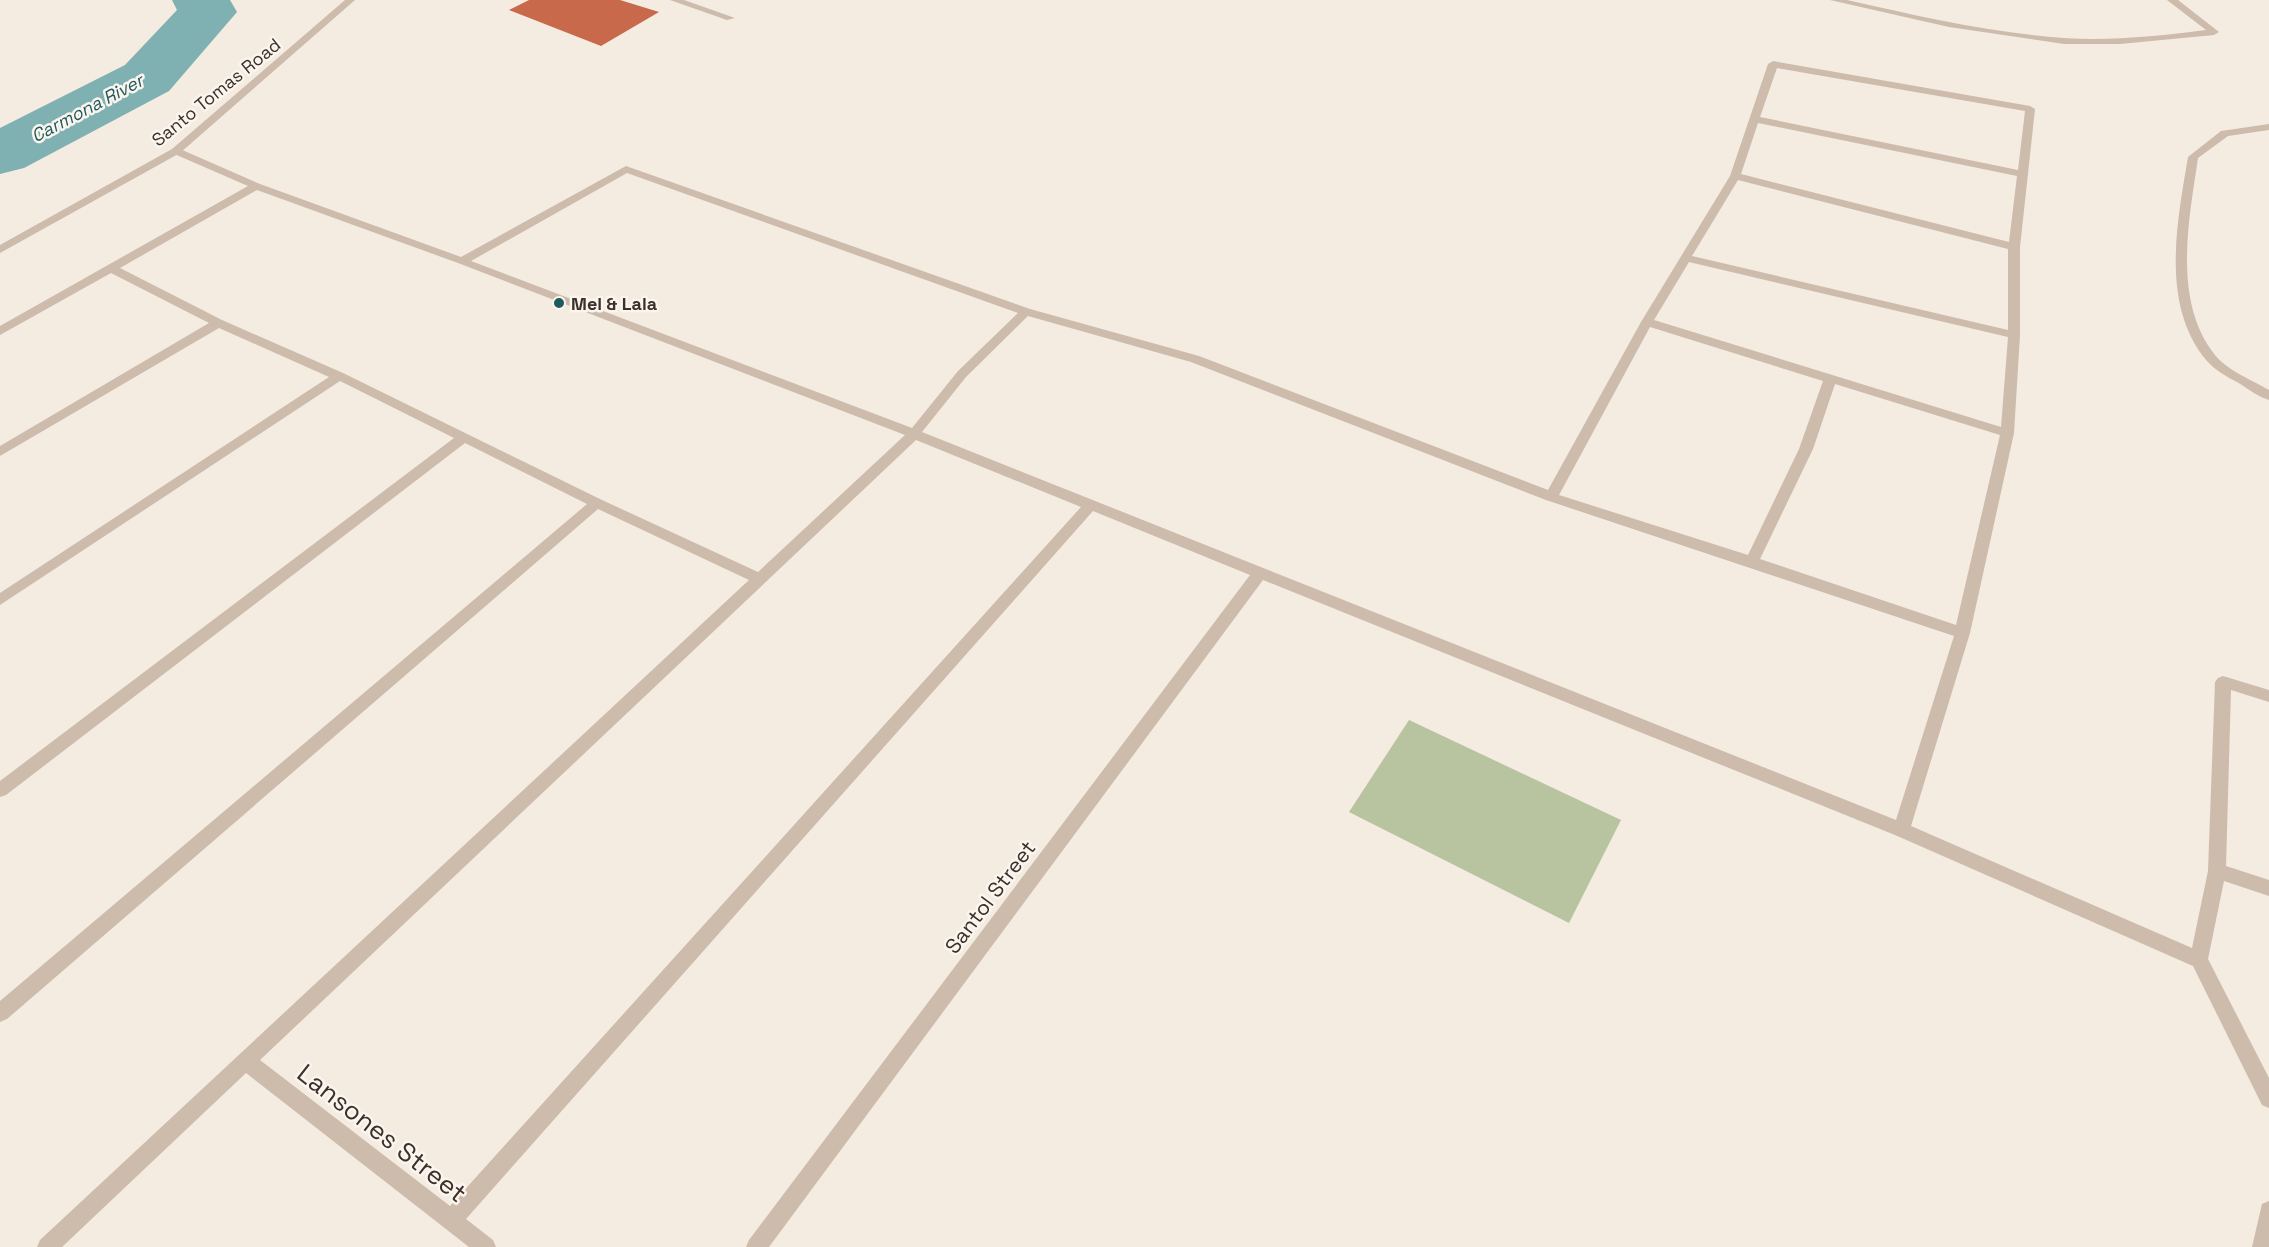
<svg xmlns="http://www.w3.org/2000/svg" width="2269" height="1247" font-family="'Space Grotesk',sans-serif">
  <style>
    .green { fill: #b8c4a0 }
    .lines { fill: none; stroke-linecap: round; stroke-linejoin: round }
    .river { fill: #7fb0b2; fill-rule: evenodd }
    .building { fill: #c8694b }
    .service { fill: #cdbbac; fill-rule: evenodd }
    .minor { fill: #cdbbac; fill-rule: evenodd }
    .tertiary { fill: #cdbbac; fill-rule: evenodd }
    .poi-dot { fill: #1f5a5e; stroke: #fbf5ee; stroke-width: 2 }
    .labels { text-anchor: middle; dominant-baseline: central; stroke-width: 5; stroke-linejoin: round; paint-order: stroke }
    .far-street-label { font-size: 18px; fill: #3b302b; stroke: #fbf5ee }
    .far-water-label { font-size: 18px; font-style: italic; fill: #1f5a5e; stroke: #fbf5ee }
    .far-poi-label { font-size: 18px; font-weight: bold; fill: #3b302b; stroke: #fbf5ee; text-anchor: start }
    .street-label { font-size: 21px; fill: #3b302b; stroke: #fbf5ee }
    .near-street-label { font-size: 26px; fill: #3b302b; stroke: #fbf5ee }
  </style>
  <rect width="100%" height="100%" fill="#f4ebe1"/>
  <path class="green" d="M1409 720 1621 820 1569 923 1349 812Z"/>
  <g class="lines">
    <path class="river" d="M172 0H230L237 12 169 91 24 168 0 174V128L125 65 177 10Z"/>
  </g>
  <path class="building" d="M529 0H620L659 12 601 46 509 10Z"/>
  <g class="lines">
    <path class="service" d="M670 0H684L735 18 727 20Z"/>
    <path class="minor" d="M1830 0H1847C1918 16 1991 33 2064 38 2111 41 2159 36 2206 30L2167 0H2178L2219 32 2214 35 2120 44H2064L1949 27Z
      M1773 61 2030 106 2035 109 2020 247V335L2014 433 1970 633 1911 826 2192 948 2208 871 2215 682 2218 678 2223 676 2269 690V702L2231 690 2226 866 2269 880V896L2224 881 2208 959 2269 1078V1108L2262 1105 2193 966 1895 835 1263 580 769 1247H746L749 1240 1250 575 1093 511 466 1219 493 1240 496 1247H469L246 1073 62 1247H37L40 1240 749 580 598 509 7 1019 0 1022V1001L587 504 465 443 6 795 0 797V781L454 438 340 381 0 605V593L329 377 219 328 0 456V446L209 323 111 273 0 335V326L248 186 172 153V149H180L260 184 461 257 626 166 1030 309 1199 356 1548 490 1641 322 1730 176 1768 64ZM1777 68 2025 111 2018 170 1760 117ZM1758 123 2017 176 2009 242 1741 174ZM627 173 1018 313 958 371 912 428 471 261ZM1738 180 2008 249V330L1692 256ZM257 190 458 263 905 435 758 572 602 500 343 373 222 320 120 268ZM1689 262 2008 337 2001 427 1654 320ZM1028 316 1191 362 1546 500 1954 636 1896 820 922 432 966 377ZM1650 327 1823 381 1799 449 1748 555 1559 495ZM1835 384 2000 435 1956 625 1760 559 1813 449ZM916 440 1081 507 450 1206 260 1060Z
      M2269 124V130L2228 136 2198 158C2189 220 2172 301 2215 355 2228 371 2252 380 2269 390V400C2258 397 2247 388 2237 382 2227 377 2215 370 2207 361 2160 305 2177 223 2188 157L2221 131Z
      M2269 1201V1247H2252L2262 1204Z"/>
    <path class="tertiary" d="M345 0H355L180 153 0 253V245L172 149Z"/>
  </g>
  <circle class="poi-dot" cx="559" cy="303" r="6"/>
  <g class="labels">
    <g class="far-street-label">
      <text transform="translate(216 92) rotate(-39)">Santo Tomas Road</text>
    </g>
    <g class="far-water-label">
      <text transform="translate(87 108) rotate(-28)">Carmona River</text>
    </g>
    <g class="far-poi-label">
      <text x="571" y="303">Mel &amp; Lala</text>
    </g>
    <g class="street-label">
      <text transform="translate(990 897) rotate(-53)">Santol Street</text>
    </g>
    <g class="near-street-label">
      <text transform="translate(382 1133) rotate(38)">Lansones Street</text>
    </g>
  </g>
</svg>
